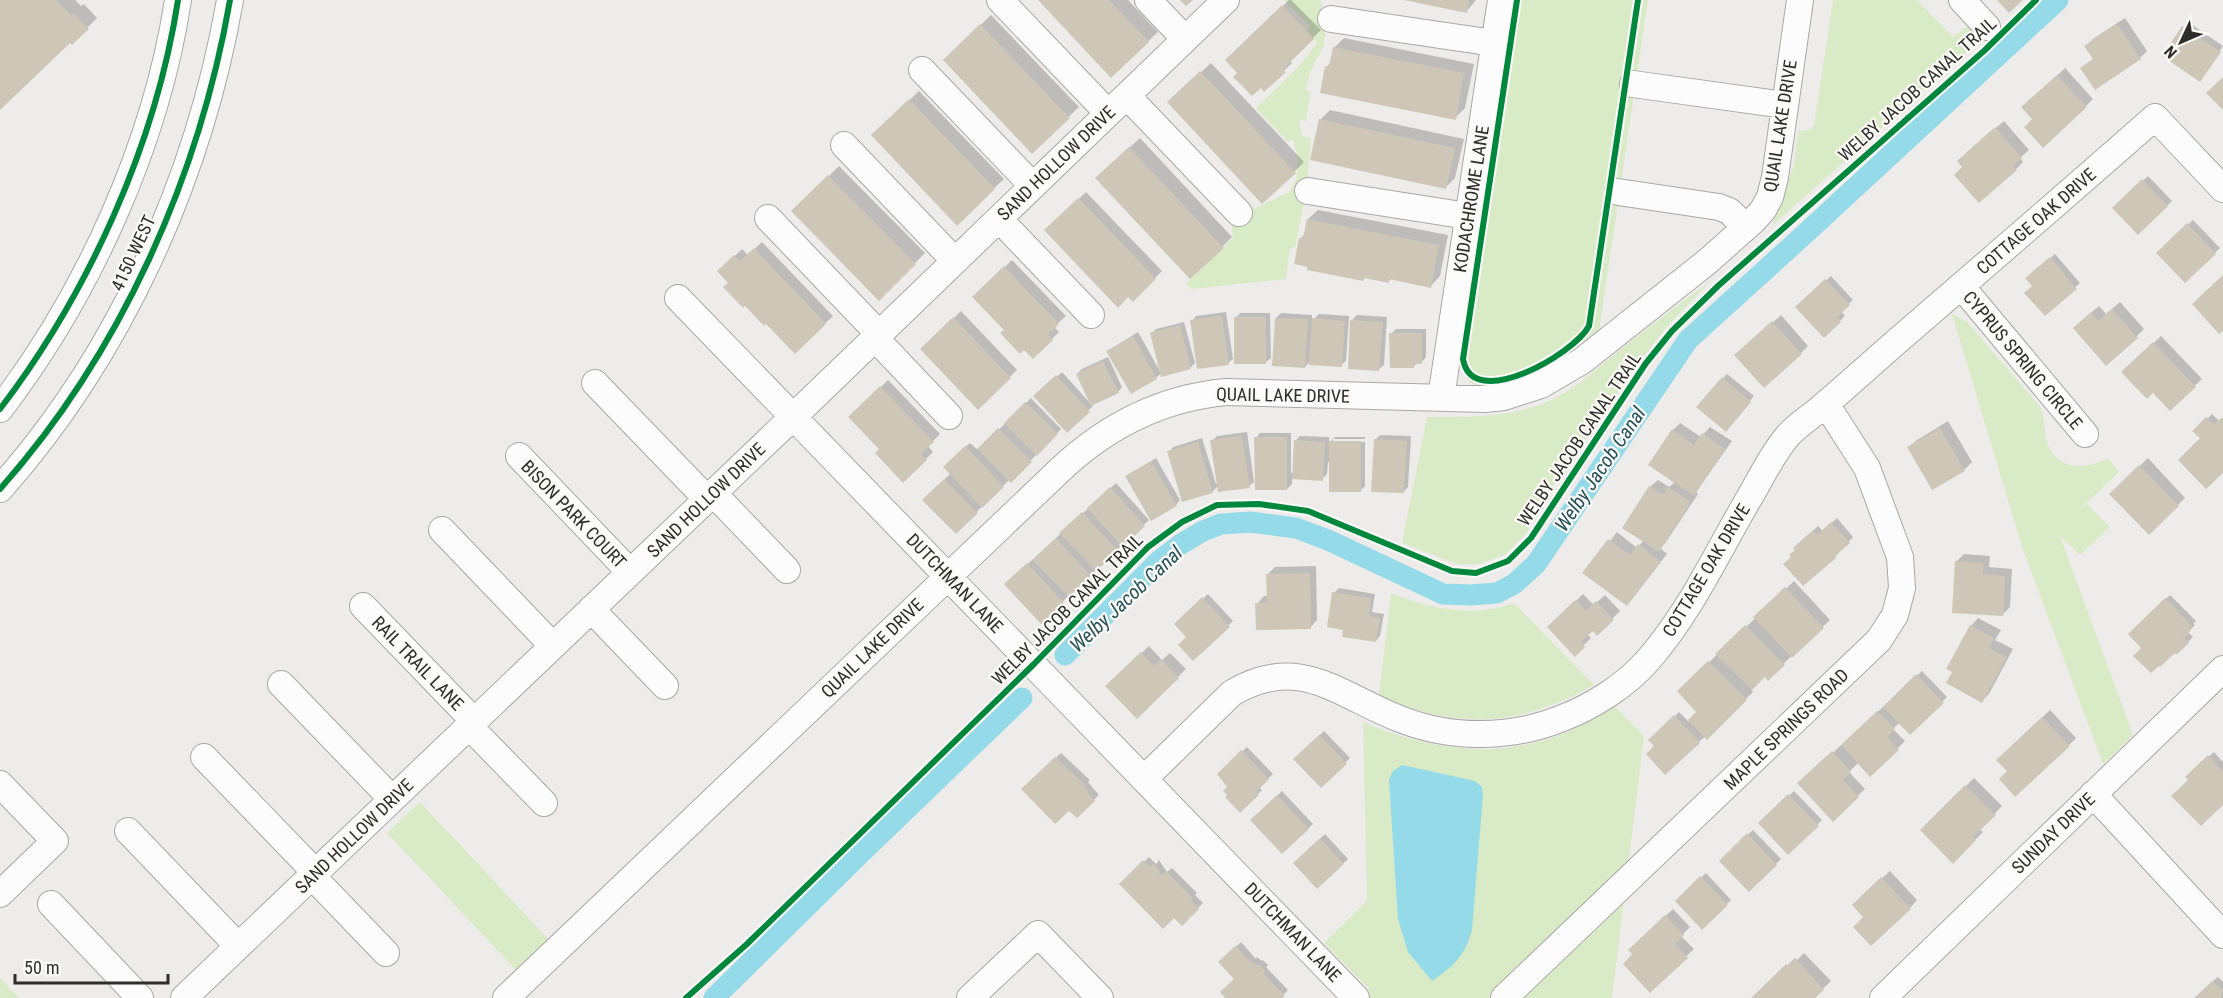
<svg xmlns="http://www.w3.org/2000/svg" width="2223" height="998" font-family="'Roboto Condensed',sans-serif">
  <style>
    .green { fill: #d9eac7 }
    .water { fill: #94dae8 }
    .shadow { fill: #0003 }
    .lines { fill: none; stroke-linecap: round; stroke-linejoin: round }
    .canal { stroke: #94dae8; stroke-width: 21 }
    .building { fill: #cec7b7 }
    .minor-casing { stroke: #a9a8a6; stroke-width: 28 }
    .minor { stroke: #fcfcfc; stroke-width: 26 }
    .cycleway-casing { stroke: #fcfaf6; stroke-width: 10 }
    .cycleway { stroke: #00873e; stroke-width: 6 }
    .labels { text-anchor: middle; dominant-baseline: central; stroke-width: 4.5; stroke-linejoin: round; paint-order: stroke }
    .street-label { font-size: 18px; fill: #2e2d2c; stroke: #fcfaf6 }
    .water-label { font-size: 20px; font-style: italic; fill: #24515a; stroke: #fcfaf6 }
  </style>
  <rect width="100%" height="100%" fill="#eeecea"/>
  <path class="green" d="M1284 0H1321L1325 34 1324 46 1310 72 1306 90 1311 92 1306 121 1299 119 1302 136 1311 138 1306 194 1295 247 1290 248 1286 279 1191 289 1186 283 1233 238 1232 227 1248 212 1289 192 1297 177 1298 159 1293 139 1288 142 1256 108 1298 67 1317 43 1307 30 1310 26Z
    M1513 0H1648L1599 331C1591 339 1583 347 1575 354 1556 368 1496 396 1473 384 1466 381 1463 372 1461 365Z
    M1833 0H1917L1953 37 1970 24 1983 37 1772 226 1794 165 1798 131 1809 130 1814 126Z
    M1713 279 1670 323 1635 367 1550 491 1527 532 1506 554 1479 564 1460 565 1402 543 1427 417C1466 417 1507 418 1544 403 1574 391 1591 373 1615 354 1647 328 1680 304 1713 279Z
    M1952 314 1967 322 2041 408C2045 420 2044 434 2048 445 2059 471 2086 470 2108 458L2119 472 2079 510 2087 504 2110 527 2080 555 2060 536 2133 735 2103 764 2022 547Z
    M1391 593C1431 609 1472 618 1514 603L1594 685C1519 727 1458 730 1379 696Z
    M1615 707 1644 736 1612 998H1361L1369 989 1324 943 1367 901 1363 722C1431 752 1510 761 1578 727 1591 721 1603 714 1615 707Z
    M420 802 549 940 517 971 387 833Z
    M0 978 19 998H0Z"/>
  <path class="water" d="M1402 765 1475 781 1482 787 1483 795 1472 930C1464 957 1455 965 1432 981L1408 952 1398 919 1389 780 1393 771Z"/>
  <path class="shadow" d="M0 0H75L81 6 84 4 97 18 72 43 70 41 0 108Z
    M1040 0H1128L1158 32 1112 76Z
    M1289 0H1291L1321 30 1289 61 1292 63 1264 90 1239 73 1227 60Z
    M1406 0H1476L1466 12Z
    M991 15 1079 107 1032 152 945 60Z
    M2125 18 2147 51 2140 58 2082 69 2094 58 2086 46 2093 39Z
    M2188 22 2223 46 2200 80 2164 55Z
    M1344 38 1474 64 1465 108 1455 118 1327 67 1331 62 1334 48Z
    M1211 63 1304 162 1294 172 1179 93Z
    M2065 68 2093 99 2086 106 2034 119 2031 100Z
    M919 91 1004 179 957 223 873 135Z
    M1330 110 1464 139 1455 178 1445 188 1320 120Z
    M2004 121 2029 150 2020 158 2023 162 2016 169 1964 167 1966 153Z
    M1140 138 1232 237 1222 247 1107 168Z
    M839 166 925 253 879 299 794 211Z
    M2148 176 2172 201 2138 233 2114 208Z
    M1086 192 1162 271 1133 300 1046 230Z
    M1318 210 1448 235 1440 276 1431 286 1392 278 1388 282 1365 277 1363 280 1301 238 1305 234 1308 219Z
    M2193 220 2220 248 2185 281 2158 253Z
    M762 242 833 316 795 352 719 271 742 249 748 255Z
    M2055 254 2080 283 2045 314 2034 286 2032 274Z
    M1012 260 1066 316 1054 327 1059 332 1034 357 974 297Z
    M1831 276 1853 300 1841 311 1845 316 1824 336 1798 307Z
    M2120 302 2144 329 2136 337 2082 321 2099 306 2106 314Z
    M961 311 1017 370 978 407 922 349Z
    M1226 312 1233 359 1228 363 1192 321 1196 316Z
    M1240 313H1270L1271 358 1266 362 1236 318Z
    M1281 313 1312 315V321L1319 314 1349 316 1346 361 1341 365 1311 360 1305 367 1276 318Z
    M1357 315 1387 317 1384 365 1379 369 1352 320Z
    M1781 315 1808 346 1801 353 1744 348Z
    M1184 322 1195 363 1190 368 1152 333 1156 329Z
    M1396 329H1426V357L1422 362H1418L1413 367 1391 334Z
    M1138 332 1161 373 1156 378 1108 351Z
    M2161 336 2202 379 2170 409 2153 391 2123 372Z
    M1108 357 1122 387 1118 392 1092 404 1093 406 1067 430 1035 397 1062 372 1090 403 1077 374 1082 369Z
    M1727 374 1754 396 1730 425 1723 378Z
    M888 380 940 434 928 446 933 452 903 481 881 449 850 417Z
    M1031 398 1061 429 1011 481 1009 480 956 532 924 500 951 473 949 462 970 443 978 450Z
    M2212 414 2219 421 2223 418V470L2202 438 2195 431Z
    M1948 421 1972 462 1964 470 1933 488 1909 447 1917 440Z
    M1680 423 1701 437 1710 427 1732 441 1696 492 1698 494 1666 542 1660 548 1667 554 1627 604 1585 573 1617 532 1637 548 1644 540 1650 487 1658 480 1669 487 1675 482 1673 430Z
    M1247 432 1254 482 1249 486H1218L1212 492 1169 452 1173 447 1202 438 1216 484H1218L1212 441 1217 436Z
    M1260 433H1291V473H1294L1296 440 1300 436 1329 437V443L1335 437H1365V439H1333V442H1365V486L1360 491 1330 462H1328L1327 474 1322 479 1292 477V484L1287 489 1256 438Z
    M1380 435 1411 436 1408 487 1403 492 1375 440Z
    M1156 458 1180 500 1176 505 1127 476Z
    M2148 458 2185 498 2149 533 2111 494Z
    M1116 483 1149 520 1041 622 1006 584Z
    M1837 518 1853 537 1835 557H1793L1796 550 1795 548 1818 526 1823 531Z
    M1964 554 1990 556 1989 567 2012 569 2010 607 2002 615 1956 562Z
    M1316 566 1317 620 1310 628 1257 604 1264 596H1268V574L1275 567Z
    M1794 581 1830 620 1768 678 1765 675 1751 689 1753 692 1746 699 1665 773 1656 746 1650 740 1679 712 1689 722 1698 712 1679 691Z
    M1339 588 1375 594 1372 612 1384 614 1380 636 1376 641 1345 629 1334 593Z
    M1208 594 1233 621 1193 659 1188 637 1176 624Z
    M1583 594 1594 605 1605 595 1620 611 1597 634 1593 629 1587 634 1591 638 1575 654 1549 627Z
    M2170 595 2196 621 2193 624 2195 625 2188 632 2193 637 2177 653 2143 648 2130 634Z
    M1978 618 2001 630 1995 640 2013 649 1989 694 1982 701 1971 626Z
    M1149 646 1162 660 1170 653 1186 669 1137 717 1107 686Z
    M1922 671 1947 697 1910 733 1900 722 1893 729 1905 741 1871 775 1859 762 1849 772 1865 789 1833 819 1800 783Z
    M2050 710 2076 738 2069 745 2008 771 1998 760Z
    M1324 731 1350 758 1321 786 1295 759Z
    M1247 747 1273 774 1259 787 1262 790 1240 811 1229 787 1219 774Z
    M2214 752 2223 762V803L2187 777Z
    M1061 753 1090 780 1088 782 1099 795 1077 816 1069 808 1023 789Z
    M1974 778 2002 806 1980 829 1983 832 1953 862 1922 830Z
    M1282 791 1313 824 1282 852 1252 820Z
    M1794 791 1822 820 1788 853 1760 823Z
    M1753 830 1781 859 1749 890 1721 861Z
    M1325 834 1348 859 1318 887 1295 863Z
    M1149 857 1156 864 1159 860 1167 872 1172 868 1197 893 1195 895 1203 903 1182 924 1174 916 1121 884Z
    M1890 871 1917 900 1910 908 1865 917 1861 897Z
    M1706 873 1731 900 1702 928 1677 901Z
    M1673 909 1690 927 1681 936 1694 949 1650 991 1634 954 1630 950Z
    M1241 942 1256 959 1257 957 1262 961 1263 960 1268 965 1266 967 1288 990 1280 998H1227L1236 979 1220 962Z
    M1804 953 1831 981 1813 998H1753L1795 958 1797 960Z
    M2218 977 2223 982V998H2194Z"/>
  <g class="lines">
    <path class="canal" d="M1065 655 1160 560 1181 544 1203 531 1221 524 1250 522 1296 528 1328 540 1443 594 1471 595 1497 593 1514 584 1536 564 1688 340 1807 232 2058 0
      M714 998 861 853 1022 698"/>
  </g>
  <path class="building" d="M0 0H56L71 15 73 13 89 29 72 45 70 43 0 110Z
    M1038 0H1109L1149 42 1111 78Z
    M1180 0H1193L1186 6Z
    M1404 0H1469L1467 13Z
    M1997 0H2023L2009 13Z
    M1282 5 1314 39 1283 69 1286 72 1264 92 1261 88 1252 96 1233 77 1237 73 1225 60Z
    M980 24 1070 118 1032 154 943 60Z
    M2117 24 2141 59 2095 90 2080 68 2093 59 2084 46Z
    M2182 26 2221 52 2200 82 2162 56Z
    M1333 47 1464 73 1456 120 1320 93 1325 66 1329 67Z
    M1200 71 1296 173 1262 204 1167 102Z
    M2057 75 2087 107 2043 148 2024 127 2032 119 2021 107Z
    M2223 77V110L2206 93Z
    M909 99 995 189 957 226 871 135Z
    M1319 119 1455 148 1446 189 1310 160Z
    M1995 127 2022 158 2013 166 2017 170 1979 203 1954 175 1962 167 1957 161Z
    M1129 147 1224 248 1190 279 1095 178Z
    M828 175 916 264 879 301 791 211Z
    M2142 179 2168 206 2138 235 2112 208Z
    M1078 198 1156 279 1133 302 1128 297 1118 308 1044 230Z
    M1307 219 1439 245 1431 288 1389 279V283L1364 278 1363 281 1307 270V267L1294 264 1299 238H1303Z
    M2187 223 2216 254 2185 283 2156 253Z
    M754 248 826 324 795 354 766 324 764 326 745 306 743 308 723 287 728 283 717 271 734 255 740 261Z
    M2050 257 2077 289 2045 316 2024 293 2032 286 2025 278Z
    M1004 266 1059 324 1048 335 1053 340 1033 359 1024 350 1020 354 1000 333 1004 330 972 297Z
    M2223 275V331L2219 334 2192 304Z
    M1825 279 1850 305 1837 317 1841 322 1824 338 1795 307Z
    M2112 309 2138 338 2106 366 2073 328 2091 312 2098 321Z
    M1222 316 1229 365 1197 369 1190 320Z
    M953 317 1011 378 978 410 920 349Z
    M1234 317H1266V364H1234Z
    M1275 318 1308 319 1305 368 1272 366Z
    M1312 318 1345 321 1342 367 1309 365Z
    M1350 320 1383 322 1379 371 1348 369Z
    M1772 321 1802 354 1764 388 1734 355Z
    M1180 325 1191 369 1161 377 1150 333Z
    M1389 333H1422V364H1414V368H1390Z
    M1133 336 1157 379 1131 394 1106 351Z
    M2153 342 2196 387 2170 411 2153 393 2147 399 2121 372Z
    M1103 361 1119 393 1091 406 1076 374Z
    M1056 375 1090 412 1067 433 1033 396Z
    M1722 377 1751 402 1726 432 1696 407Z
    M880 386 934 442 921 454 927 460 903 483 875 453 879 449 848 417Z
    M1025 402 1058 434 1037 456 1004 423Z
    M2206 417 2214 425 2221 418 2223 419V473L2206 489 2178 460 2200 438 2192 431Z
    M998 428 1032 462 1011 483 977 449Z
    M1940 428 1965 471 1932 490 1907 447Z
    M1672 429 1694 445 1702 433 1725 449 1694 496 1648 465Z
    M1242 436 1250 488 1218 492 1210 440Z
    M1254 437H1287V490H1255Z
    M1374 439 1407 441 1404 493 1371 492Z
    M1294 440 1325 442 1323 481 1292 479Z
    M1329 441H1361V492H1329Z
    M1198 442 1213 493 1182 502 1167 451Z
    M965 446 1004 487 982 508 943 467Z
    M1151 461 1177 506 1151 521 1125 476Z
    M2139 465 2179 506 2149 535 2109 494Z
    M944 479 978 513 956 534 922 500Z
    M1649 486 1663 495 1668 487 1691 502 1659 552 1622 528Z
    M1110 487 1145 526 1123 547 1087 508Z
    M1082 512 1118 551 1096 571 1059 533Z
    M1831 522 1850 543 1835 556 1836 558 1803 586 1783 564 1791 557 1789 555 1795 550 1793 548 1813 530 1817 535Z
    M1056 538 1091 576 1069 597 1033 560Z
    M1608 539 1630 555 1638 544 1661 562 1627 606 1582 573Z
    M1955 561 1983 563V574L2005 576 2003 616 1952 613Z
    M1027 563 1064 603 1041 624 1004 584Z
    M1310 573 1311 629 1256 630 1255 603H1267L1266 574Z
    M1785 587 1824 628 1792 658 1753 617Z
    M1332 592 1371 598 1369 616 1380 618 1376 642 1342 637 1343 630 1327 627Z
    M1202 597 1230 627 1193 661 1178 645 1186 637 1174 624Z
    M2165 598 2192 626 2190 629 2191 630 2185 637 2182 636 2189 643 2176 655 2175 653 2160 667 2159 666 2151 673 2133 656 2141 648 2128 634Z
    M1575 600 1586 611 1596 601 1614 620 1597 636 1593 631 1581 642 1585 647 1575 657 1547 627Z
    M1745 625 1785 665 1768 681 1765 677 1752 690 1715 654Z
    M1970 625 1994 638 1989 648 2007 657 1982 703 1946 683 1952 672 1946 669Z
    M1141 652 1154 666 1161 659 1179 678 1137 719 1105 686Z
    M1708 661 1747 700 1707 740 1688 720 1696 712 1677 691Z
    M1916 674 1944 703 1910 735 1883 707Z
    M1877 711 1895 729 1887 737 1899 750 1870 777 1841 745Z
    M1674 715 1700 743 1665 775 1646 754 1654 746 1648 740Z
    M2042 717 2070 746 2015 797 1999 779 2007 771 1996 760Z
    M1319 735 1347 764 1321 788 1293 759Z
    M1241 750 1269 779 1256 792 1259 795 1240 813 1225 797 1227 795 1223 791 1227 787 1217 774Z
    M1832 751 1851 772 1843 780 1859 797 1833 822 1797 783Z
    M2208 755 2223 771V805L2201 826 2171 796 2188 780 2185 777Z
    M1055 757 1086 786 1085 787 1089 792 1087 793 1095 801 1077 818 1069 811 1055 824 1021 789Z
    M1965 785 1996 815 1973 837 1976 840 1953 864 1920 830Z
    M1788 794 1819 826 1788 855 1758 823Z
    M1277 795 1309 829 1282 854 1250 820Z
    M1747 833 1777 865 1749 892 1719 861Z
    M1320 838 1344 864 1317 889 1293 863Z
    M1143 860 1150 867 1154 864 1160 871 1159 873 1162 876 1166 871 1193 899 1191 900 1199 909 1182 926 1174 918 1163 929 1119 884Z
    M1700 876 1728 905 1702 930 1675 901Z
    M1881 877 1911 909 1871 946 1853 927 1863 917 1852 905Z
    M1665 915 1684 935 1675 944 1688 958 1650 993 1623 964 1632 954 1628 950Z
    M1235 946 1251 962 1252 961 1256 965 1258 964 1265 971 1263 973 1285 996 1282 998H1225L1220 992 1234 979 1218 962Z
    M1796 959 1824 990 1815 998H1751L1786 964 1788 966Z
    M2212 981 2223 990 2221 998H2195Z"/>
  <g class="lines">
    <defs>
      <path id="minor" d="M1000 0 1108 113
        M1148 0 1185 39
        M1962 0 1987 27
        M1331 19 1494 43
        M922 70 1033 186
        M1633 84 1785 105
        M1127 96 1239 213
        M844 145 955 261
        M1308 191 1468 216
        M1618 192 1719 207 1729 211 1746 227
        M768 218 879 334
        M999 219 1091 315
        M1961 286 2085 434
        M678 298 1356 998
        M875 338 949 416
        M595 383 707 499
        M1441 398 1501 0
        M0 409C88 294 156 144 178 0
        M519 456 630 572
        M0 489C120 354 199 178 230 0
        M713 493 787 570
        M442 530 553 646
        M363 606 474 721
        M591 609 665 686
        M281 684 392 799
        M469 726 544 803
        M204 757 315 872
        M1145 778 1232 693C1300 653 1338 695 1400 719 1450 739 1510 739 1560 719 1592 707 1627 685 1649 659 1690 612 1717 553 1748 500 1760 480 1771 456 1786 438 1795 426 1811 417 1822 407 1847 386 1871 364 1895 343 1982 268 2069 193 2155 117L2223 189
        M0 784 55 841 0 894
        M2093 794 2223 935
        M128 831 238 946
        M312 876 386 953
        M51 904 140 998
        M184 998 793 417 1226 0
        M506 998 1061 469C1108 425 1161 398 1226 392L1485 399 1504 397 1541 385 1582 361 1708 261 1753 221 1763 210 1770 197 1775 177 1800 0
        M970 998 1038 934 1100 998
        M1504 998 1879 640 1895 615 1902 588 1900 557 1867 468 1826 404
        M1883 998 2223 669"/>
    </defs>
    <use href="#minor" class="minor-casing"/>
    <use href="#minor" class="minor"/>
    <defs>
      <path id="cycleway" d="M1517 0 1463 359C1472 413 1574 354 1589 326L1638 0
        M0 409C88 294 156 144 178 0
        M0 489C120 354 199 178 230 0
        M686 998 747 944 1034 664 1148 547 1182 522 1217 505 1259 504 1308 511 1452 571 1476 573 1508 561 1531 538 1646 363 1672 331 1718 286 1985 50 2036 0"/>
    </defs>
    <use href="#cycleway" class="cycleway-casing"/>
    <use href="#cycleway" class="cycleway"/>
  </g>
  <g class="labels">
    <g class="street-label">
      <text transform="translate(1917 89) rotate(-42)">WELBY JACOB CANAL TRAIL</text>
      <text transform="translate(1780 126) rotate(-81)">QUAIL LAKE DRIVE</text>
      <text transform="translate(1056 163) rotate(-44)">SAND HOLLOW DRIVE</text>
      <text transform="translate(1471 199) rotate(-81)">KODACHROME LANE</text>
      <text transform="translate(2036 221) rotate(-41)">COTTAGE OAK DRIVE</text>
      <text transform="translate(133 253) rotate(-65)">4150 WEST</text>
      <text transform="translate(2023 360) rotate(50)">CYPRUS SPRING CIRCLE</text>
      <text transform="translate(1283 395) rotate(1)">QUAIL LAKE DRIVE</text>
      <text transform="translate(1579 439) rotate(-56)">WELBY JACOB CANAL TRAIL</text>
      <text transform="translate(706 500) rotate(-44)">SAND HOLLOW DRIVE</text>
      <text transform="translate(574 514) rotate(46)">BISON PARK COURT</text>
      <text transform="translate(1706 570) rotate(-59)">COTTAGE OAK DRIVE</text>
      <text transform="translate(955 583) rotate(46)">DUTCHMAN LANE</text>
      <text transform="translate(1067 609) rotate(-45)">WELBY JACOB CANAL TRAIL</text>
      <text transform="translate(872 648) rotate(-44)">QUAIL LAKE DRIVE</text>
      <text transform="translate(418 663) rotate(46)">RAIL TRAIL LANE</text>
      <text transform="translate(1786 729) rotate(-44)">MAPLE SPRINGS ROAD</text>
      <text transform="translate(2053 833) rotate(-44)">SUNDAY DRIVE</text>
      <text transform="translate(354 836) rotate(-44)">SAND HOLLOW DRIVE</text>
      <text transform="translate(1293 932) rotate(46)">DUTCHMAN LANE</text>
    </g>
    <g class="water-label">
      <text transform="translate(1600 469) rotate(-56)">Welby Jacob Canal</text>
      <text transform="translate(1126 599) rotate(-43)">Welby Jacob Canal</text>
    </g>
  </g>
  <g transform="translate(2181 42) rotate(226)" stroke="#fcfaf6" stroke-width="4.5" paint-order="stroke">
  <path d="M0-4.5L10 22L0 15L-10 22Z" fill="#2e2d2c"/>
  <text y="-9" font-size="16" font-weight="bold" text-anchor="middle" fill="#2e2d2c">N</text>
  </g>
  <path d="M15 974v9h153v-9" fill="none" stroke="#2e2d2c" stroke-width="3"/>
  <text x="24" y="974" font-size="18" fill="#2e2d2c" stroke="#fcfaf6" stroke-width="4.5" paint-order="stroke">50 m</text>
</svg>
